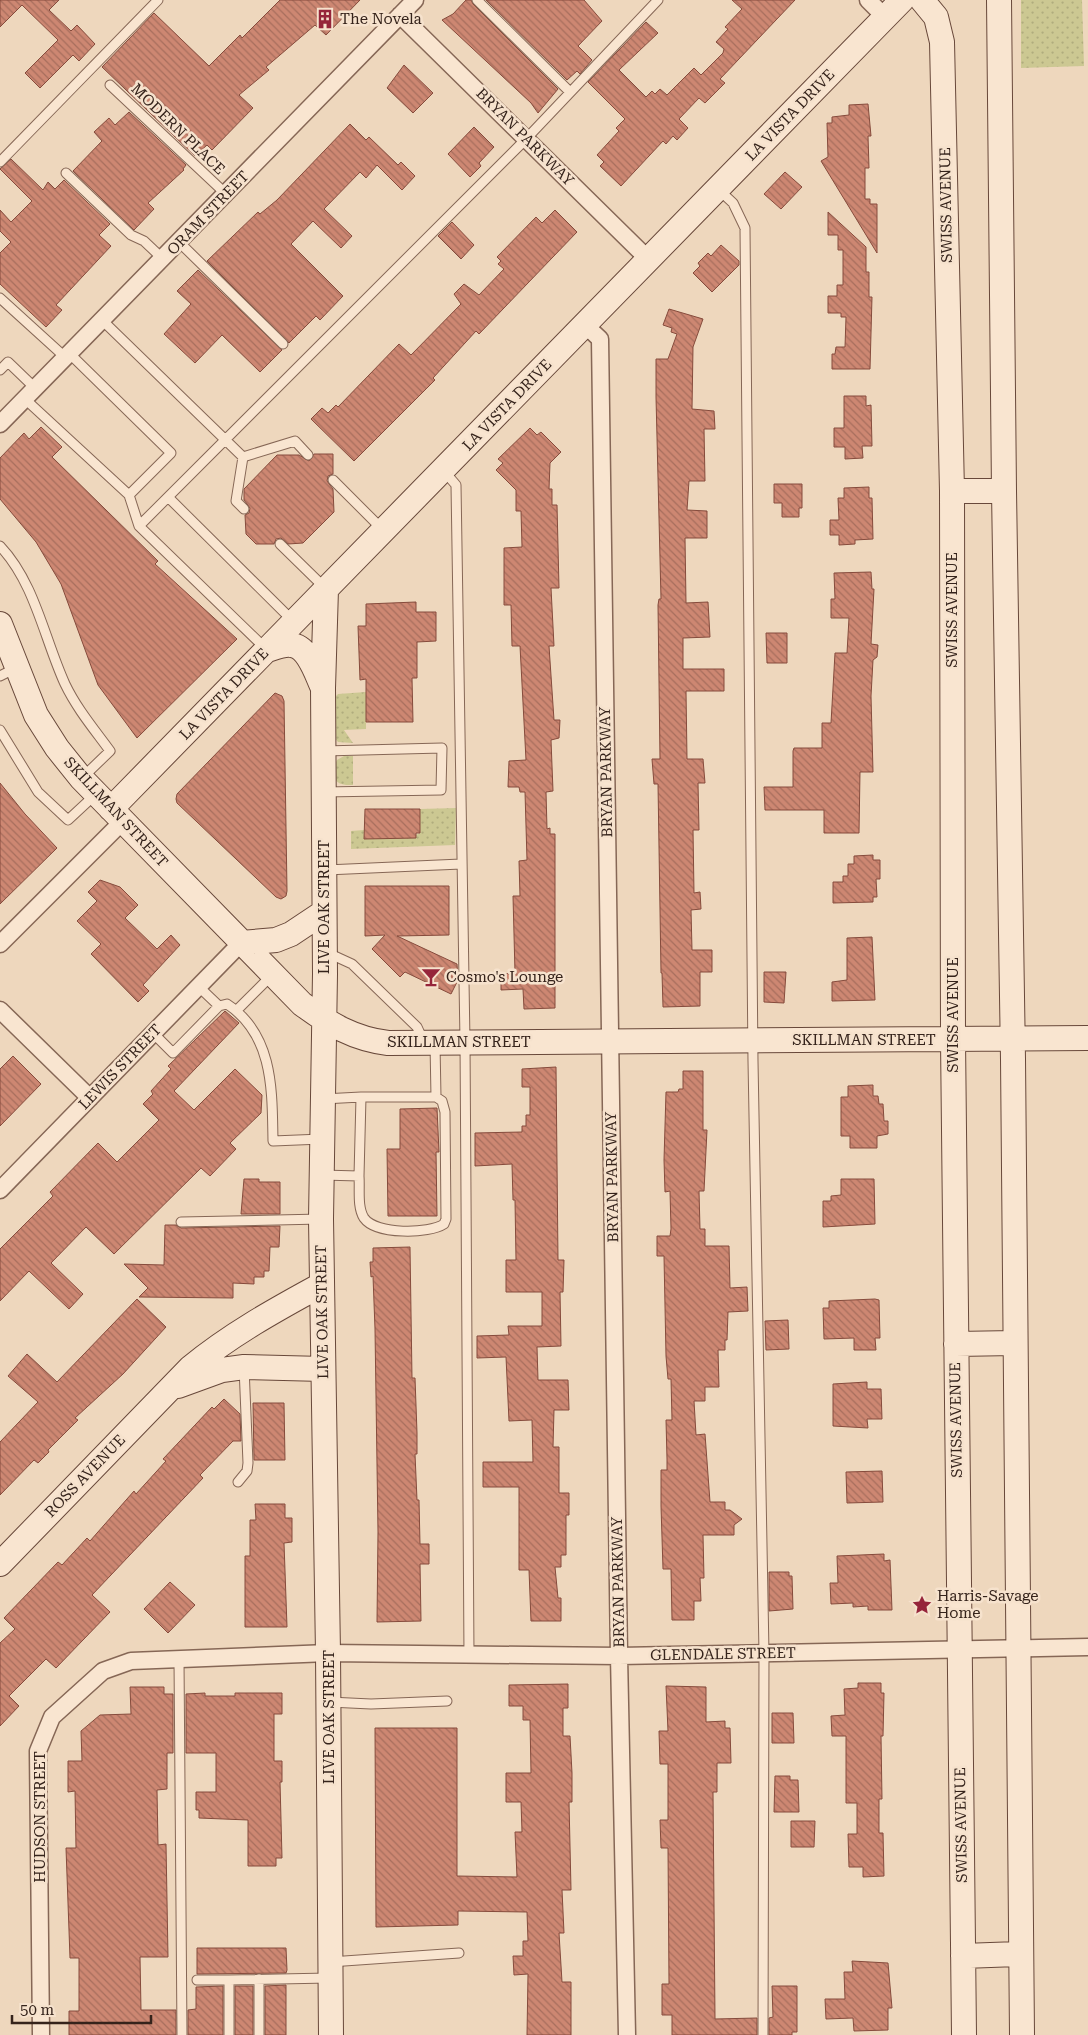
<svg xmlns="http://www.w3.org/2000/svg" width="1088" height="2035" font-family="'Roboto Serif',serif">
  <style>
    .green { fill: url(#green-dots) }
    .building { fill: url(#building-back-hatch); stroke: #864b3c }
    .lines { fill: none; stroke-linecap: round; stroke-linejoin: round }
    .lane-casing { stroke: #866756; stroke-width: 11 }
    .street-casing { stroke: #866756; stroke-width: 19 }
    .secondary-casing { stroke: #68483a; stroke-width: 26 }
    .lane { stroke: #f9e5d0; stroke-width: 9 }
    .street { stroke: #f9e5d0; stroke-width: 16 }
    .secondary { stroke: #f9e5d0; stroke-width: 24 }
    .labels { text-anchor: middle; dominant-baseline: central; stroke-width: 5; stroke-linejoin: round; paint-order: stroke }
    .poi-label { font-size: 15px; fill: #35231b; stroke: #f6e2cd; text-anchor: start }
    .street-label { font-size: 15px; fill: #35231b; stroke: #f6e2cd }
  </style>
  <defs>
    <pattern id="green-dots" width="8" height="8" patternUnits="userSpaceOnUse" patternTransform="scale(1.25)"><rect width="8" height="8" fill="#ccc892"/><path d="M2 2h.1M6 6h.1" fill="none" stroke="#b0ac7d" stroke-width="1.8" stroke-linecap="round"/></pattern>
    <pattern id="building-back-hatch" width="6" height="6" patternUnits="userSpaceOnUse" patternTransform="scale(1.25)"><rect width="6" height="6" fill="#cd8772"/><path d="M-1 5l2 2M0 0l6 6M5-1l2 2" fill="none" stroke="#a76e5d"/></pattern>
  </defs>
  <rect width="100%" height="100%" fill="#eed7bd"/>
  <path class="green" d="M1021 0H1082L1084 66 1021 68Z
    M366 692V729L344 730 353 743 338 742 333 736V699L338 694Z
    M344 756H353V785C334 786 329 777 337 760Z
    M456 808 455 845 351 849V831L364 830V836L416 835 420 833V809Z"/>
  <path class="building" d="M0 0H59L49 10 71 31 77 25 95 44 79 61 73 55 40 88 25 73 58 40 22 5 0 27Z
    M280 0H360L326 35 315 25 266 67 269 70 239 95 253 108 212 150 207 145 195 156 102 67 154 13 209 66 240 35 242 38Z
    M466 0H471L473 4 558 89 538 113 531 103 442 20 453 14Z
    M486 0H584L602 21 578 46 592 60 580 74 577 71 567 80Z
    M732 0H795L720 79 725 83 705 103 699 98 679 119 688 128 677 140 673 136 666 144 663 141 621 186 600 166 604 162 597 155 619 131 616 128 625 119 588 82 646 22 658 33 619 70 646 97 652 91 655 94 660 89 667 95 694 68 701 75 723 53 724 49 716 42 728 29 725 27 742 9Z
    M404 65 433 93 413 113 387 88Z
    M868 104 871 136H868L869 168H865V199H870V204H877V253L821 161 828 157 827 123H832V117L849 115V105Z
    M129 112 186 165 183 169 184 170 148 203 154 209 134 230 73 171 102 141 94 132 109 118 115 125Z
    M350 124 366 140 369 137 398 165 401 162 415 176 402 190 377 165 366 178 360 172 324 209 352 236 341 248 313 221 291 244 343 296 320 320 316 316 289 343 207 261 258 212 260 214 277 200Z
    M474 127 494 147 479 163 481 166 470 177 448 154Z
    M11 159 43 190 48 182 55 189 64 180 110 224 99 235 111 246 56 305 62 310 46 327 0 284V253L11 242 0 231V210L11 222 32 201 0 169Z
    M785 172 802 187 781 209 764 194Z
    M555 210 577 232 479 334 476 331 433 378 435 380 354 461 311 419 322 408 328 413 336 405 338 407 399 344 411 355 461 304 454 294 464 284 479 295 504 269 498 264 501 261 497 257 536 217 542 223Z
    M828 212 866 247V272H869V297H872L870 369H832V354H835L836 347H845L846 317H841V313H828V296H837V285H843V250H838V235H828Z
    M452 222 474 245 461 259 438 236Z
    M721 245 739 261V265L712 292 693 273 700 266 698 263 708 253 711 256Z
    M198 270 282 350 260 372 222 335 195 363 164 334 191 304 177 291Z
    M669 309 703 319 693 347 692 409 714 411 715 429H704L705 481H689L687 510 707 511V538H685L686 603 708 602 710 637 683 638V669H724V691H686L687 759H703L705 783H698L699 830H693L694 893 700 892 701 909 691 910 692 950H712V972H700V1006L663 1007 662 973H661L658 784H654L652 759H660L658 605 659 599H661L656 397V359H668L677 334 671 332 672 328 663 325Z
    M844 396H866V406L871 405 872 446H862L863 458 845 459V447H834V428H844Z
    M41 427 62 447 52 457 158 561 155 564 237 639 137 738 98 685 61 584 36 542 0 499V458L24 433 29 439Z
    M530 428 537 435 541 432 561 452 550 463 549 489H552V505H557L559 588H551L554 646H549L554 720H560L559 738 551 740 553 791 546 792 547 829 550 828V834H555V1008L524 1009 523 989 501 990V974L515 973 513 896H520L519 861 527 860 525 792H520L519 787H508L509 761 526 760 520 646H512L511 605H504V548L522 547 521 511H516V490L496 470 503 463 498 459Z
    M314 454H333V474L328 476 327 481 333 489 334 512 303 543 288 544 281 538 276 539 274 544H256L246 534 245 515 249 513 250 508 244 500V489L277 455H299L309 461Z
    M774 484H802V508H799V517H782V503H774Z
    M869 487V498H872L873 539 855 540V544L839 545V535H830V520H839L838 498H844V488Z
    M871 572 872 589H874L871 644 878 645 877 657 873 660 871 696 873 772H860L859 833H824V810H765L764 787H793V751L794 748H822V723H831L835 653H847L849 618H831V599H835L834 573Z
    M416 602V612H436V641L417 642V678H412L413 722H366V679L360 680 358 626H366V604Z
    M766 633H787V663H767Z
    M275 693 282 696 284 701 287 891 286 896 281 899 276 897 177 803 176 799 177 794Z
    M0 783 25 814 57 848 0 904Z
    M365 809H420V833H416V838L364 839Z
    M873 855V860H880V879H876L877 897H873V902L833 903V882H843V876H848V864H854V856Z
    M100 880 120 887 138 905 125 918 157 949 171 935 180 945 143 985 149 991 138 1002 91 954 101 944 77 921 97 901 88 892Z
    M365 886H449V935L397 936 457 964 458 980 451 994 405 972 400 977 372 949 385 935 365 936Z
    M872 937 875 1000 832 1001V982L847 980V938Z
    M764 972H786L784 1003 764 1002Z
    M225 1011 239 1023 174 1091 194 1110 235 1069 262 1095 261 1113 230 1143 236 1149 210 1176 201 1168 114 1254 86 1227 51 1263 83 1294 69 1309 29 1271 0 1301V1249L53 1196 50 1192 98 1143 117 1162 159 1120 143 1104 153 1094 151 1091 171 1069 168 1066Z
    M13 1056 41 1084 0 1126V1069Z
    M556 1067 558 1260H564L563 1292H560L561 1346 537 1347 538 1380H568L569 1410H554L553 1447H559V1493H569V1515H566V1555H561V1567H555L558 1598H561V1621H531L529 1570H519V1487H483V1462H533L532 1420 509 1421 506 1357 477 1358V1336L509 1335 508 1326H542V1292H506V1260H516L515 1200H513L512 1164 475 1166V1133L522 1132V1126H526V1115H530V1087H522V1069Z
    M683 1071H703V1130H707L704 1191H699L700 1229H705V1246H729L730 1288 747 1287 748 1311 728 1312 727 1340H725V1350H718L719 1387H705V1401H694L696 1435 705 1434 710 1502H725V1510H730L742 1519 734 1525V1535H703L704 1578H700L701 1601H694V1620H672L671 1569H663L661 1506V1470H667V1459L666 1420H672L671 1379H668L666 1356 664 1256H657V1236H670L671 1229 670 1191 665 1192 664 1160 666 1092H678L679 1089H683Z
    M873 1085V1096H878L879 1104H883L884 1121H888V1134L877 1136V1148H850V1136H841V1097H848V1086Z
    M437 1108 439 1152H436L437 1216H388L387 1149H400V1109Z
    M244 1179H259V1182H280V1214H241Z
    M841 1179H874L875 1224 823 1227V1201H831V1196L841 1195Z
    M165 1225H176L181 1228 280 1226 279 1247H270L269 1271H264V1277H254V1284L233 1283V1298L139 1297 148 1288 124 1264 164 1265Z
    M410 1247 412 1378H415L417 1433V1454H415L417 1500H419L420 1544H429V1564H420L421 1621 377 1622 378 1532 375 1329 373 1276 371 1277 370 1262H373V1248Z
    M137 1299 166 1327 123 1374 75 1418 78 1420 48 1450 49 1452 38 1463 34 1460 0 1495V1442L38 1402 8 1376 27 1354 57 1382Z
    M875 1299 879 1300 880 1338H875L876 1350H854V1338L824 1339 823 1308H829V1301Z
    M788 1320 789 1349 766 1350 765 1321Z
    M867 1382V1389H881L882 1419H867L868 1428 833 1426V1384Z
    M224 1399 240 1414 241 1441H233L200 1475 203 1478 92 1595 110 1612 56 1668 46 1659 9 1696 19 1706 0 1726V1643L15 1629 4 1618 58 1562 62 1565 87 1538 90 1541 134 1491 136 1494 166 1461 163 1459 212 1407 214 1409Z
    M253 1403H284L285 1460H254Z
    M882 1471 883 1502 847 1503 846 1472Z
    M255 1504H285V1518H292V1542L284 1543 287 1627H245V1556H250V1520H256Z
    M884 1554V1561L890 1560 892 1610H868V1606L853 1607V1603L831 1604 830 1583H838L837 1556Z
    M769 1572H789V1576H792L793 1609 769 1611Z
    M170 1582 195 1605 168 1633 144 1609Z
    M858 1683H881V1693H884L883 1736H881L882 1799H879V1833H883L884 1876 863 1877V1867H849L848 1834H857V1803H846V1736H832L831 1716 845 1715 844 1689 858 1688Z
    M568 1684V1708H563V1736H570L572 1773V1802H569L571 1890H562L564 1933H559L562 1982H571V2035H527L528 1974 514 1975 513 1956H523V1941H528L527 1912 458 1911V1925L376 1927 375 1728H457V1876L517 1877 515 1832H522L521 1802H506V1773H531L530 1720H523V1706H509V1685Z
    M666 1686 706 1687V1722L725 1721V1728H730L731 1763H717V1792H713L715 2019 757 2018V2035H672V2015H662V1984H669L668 1848H661L660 1820H668V1764H660L659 1731H668Z
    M130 1687H164V1694H173V1753H167V1789L157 1790 158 1845 166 1844 168 1957H140L141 2010H176V2035H69V2011H79V1958H70L66 1848H76L75 1791 68 1792V1761H82L81 1731 100 1715 131 1714Z
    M205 1693V1696H235V1693H282V1714H274V1761H282V1782H280L282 1858H276V1866H248V1820L199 1818V1810H196V1792H216V1753H186V1694Z
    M772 1713H793L794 1743H772Z
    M775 1776H790V1780H798L799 1812H774Z
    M791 1821H815L814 1847H791Z
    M197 1948H286L287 1970 286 1973 197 1974Z
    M852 1961 888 1963 892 2008H888V2030L854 2031 853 2018 826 2019 825 1999H845L844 1972H853Z
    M286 1985V2035H265V1986Z
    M223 1986V2035H188V2010L196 2009V1987Z
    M235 1986H253V2035H235Z
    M772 1986H797V2032H792V2035H769V2018L773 2017Z"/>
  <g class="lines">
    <defs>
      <path id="lane" d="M477 0 570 92
        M110 85 226 194
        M0 162 158 0
        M66 173 131 235 144 241 163 259
        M718 189 733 203 745 228 753 1061 764 1653 763 2035
        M179 242 283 344
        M0 298 66 358
        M103 321 243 457
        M0 370 8 362 36 389
        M25 399 129 495 171 453 70 354
        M243 457 295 441 308 455
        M243 457 236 501 244 509
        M444 471 456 485 465 1042 469 1656
        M333 480 382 529
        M129 495 139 526 266 649
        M169 498 293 621
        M139 526 526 139 658 0
        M280 544 326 589
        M0 546C35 583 44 638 65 684 77 709 94 729 110 751L82 778
        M0 676 16 668
        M0 730 38 792 68 820 96 794
        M324 792 441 790 442 748 324 751
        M326 870 461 864
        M328 953 352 964 417 1027 423 1040
        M198 986 219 1006
        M237 1010 272 975
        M153 1033 173 1053 219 1006 227 1004C274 1035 272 1091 273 1141L322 1139
        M435 1044 436 1097
        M323 1099 361 1097
        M322 1175 359 1176 361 1097H436L442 1101 445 1112 446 1219 444 1224C429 1234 376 1235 364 1218 357 1207 360 1189 359 1176
        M181 1222 321 1219
        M238 1482 247 1471 248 1463 244 1367
        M179 1660 182 2035
        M329 1702 371 1704 447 1701
        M330 1962 459 1953
        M259 1979V2035
        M197 1980H229
        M229 2035V1980L329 1978"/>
      <path id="street" d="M868 0 885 17
        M400 15 649 260
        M585 325 600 339 619 1656 627 2035
        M0 424 415 0
        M0 944 123 821
        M0 1010 90 1098
        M0 1190 241 943
        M41 2035 38 1751 52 1717 103 1671 131 1661 328 1653 619 1656 1088 1647"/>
      <path id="secondary" d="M922 0 936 17 942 42 952 491 953 1040 964 2035
        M999 0 1004 491 1013 1059 1022 2035
        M952 491H1004
        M326 589 323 688 325 974 321 1219 328 1653 331 2035
        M0 624 36 715 57 748 81 778 302 1004C329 1024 354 1039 388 1043L1088 1038
        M267 650C274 648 284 644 291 645 308 646 316 673 322 686
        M111 809 902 0
        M241 943 276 940 291 934 324 912
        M956 1344 1014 1343
        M178 1386 222 1370 244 1367 323 1369
        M0 1564 190 1368C230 1335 275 1310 321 1285
        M963 1956 1020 1954"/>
    </defs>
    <use href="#lane" class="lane-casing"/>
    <use href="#street" class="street-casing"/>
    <use href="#secondary" class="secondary-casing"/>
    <use href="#lane" class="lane"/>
    <use href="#street" class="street"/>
    <use href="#secondary" class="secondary"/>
  </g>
  <defs>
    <symbol id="building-bare" viewBox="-9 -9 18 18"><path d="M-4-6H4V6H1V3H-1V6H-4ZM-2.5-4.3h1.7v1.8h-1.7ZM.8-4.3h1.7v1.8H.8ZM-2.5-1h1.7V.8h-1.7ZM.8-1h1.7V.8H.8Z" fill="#96253b" stroke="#f6e2cd" stroke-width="2.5" paint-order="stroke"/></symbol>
    <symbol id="bar-bare" viewBox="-9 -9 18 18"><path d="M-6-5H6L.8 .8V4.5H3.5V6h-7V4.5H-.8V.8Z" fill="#96253b" stroke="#f6e2cd" stroke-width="2.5" paint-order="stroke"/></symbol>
    <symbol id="sight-bare" viewBox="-9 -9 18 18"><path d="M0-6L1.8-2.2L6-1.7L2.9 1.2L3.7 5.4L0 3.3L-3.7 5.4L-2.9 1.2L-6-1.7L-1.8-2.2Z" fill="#96253b" stroke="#f6e2cd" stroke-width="2.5" paint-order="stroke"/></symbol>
  </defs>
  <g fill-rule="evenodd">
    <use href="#building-bare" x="311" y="5" width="28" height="28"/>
    <use href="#bar-bare" x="417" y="963" width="28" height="28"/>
    <use href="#sight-bare" x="908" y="1591" width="28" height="28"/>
  </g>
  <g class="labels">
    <g class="poi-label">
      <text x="340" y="19">The Novela</text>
      <text x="446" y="977">Cosmo's Lounge</text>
      <text x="937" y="1596">Harris-Savage<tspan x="937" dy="17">Home</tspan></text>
    </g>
    <g class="street-label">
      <text transform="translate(790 115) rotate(-46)">LA VISTA DRIVE</text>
      <text transform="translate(178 129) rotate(44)">MODERN PLACE</text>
      <text transform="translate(525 137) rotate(45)">BRYAN PARKWAY</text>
      <text transform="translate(946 205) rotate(-91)">SWISS AVENUE</text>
      <text transform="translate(208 213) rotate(-46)">ORAM STREET</text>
      <text transform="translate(507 405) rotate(-46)">LA VISTA DRIVE</text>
      <text transform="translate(952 610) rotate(-90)">SWISS AVENUE</text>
      <text transform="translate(224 694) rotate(-46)">LA VISTA DRIVE</text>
      <text transform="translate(606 772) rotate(-91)">BRYAN PARKWAY</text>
      <text transform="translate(116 812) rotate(47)">SKILLMAN STREET</text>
      <text transform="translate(324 907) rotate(-90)">LIVE OAK STREET</text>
      <text transform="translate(953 1015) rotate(-90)">SWISS AVENUE</text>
      <text x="864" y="1040">SKILLMAN STREET</text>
      <text x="459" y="1042">SKILLMAN STREET</text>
      <text transform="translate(120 1067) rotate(-46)">LEWIS STREET</text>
      <text transform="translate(612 1177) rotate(-91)">BRYAN PARKWAY</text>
      <text transform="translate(322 1312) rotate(-91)">LIVE OAK STREET</text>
      <text transform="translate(956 1420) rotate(-91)">SWISS AVENUE</text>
      <text transform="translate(85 1476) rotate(-46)">ROSS AVENUE</text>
      <text transform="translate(618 1582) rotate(-91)">BRYAN PARKWAY</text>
      <text transform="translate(723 1654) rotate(-1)">GLENDALE STREET</text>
      <text transform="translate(329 1717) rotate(-90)">LIVE OAK STREET</text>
      <text transform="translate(40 1817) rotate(-90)">HUDSON STREET</text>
      <text transform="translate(961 1825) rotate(-91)">SWISS AVENUE</text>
    </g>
  </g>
  <path d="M12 2015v8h139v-8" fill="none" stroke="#35231b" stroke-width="2.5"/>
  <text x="20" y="2015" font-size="15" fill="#35231b" stroke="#f6e2cd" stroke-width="4" paint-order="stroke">50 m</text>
</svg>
